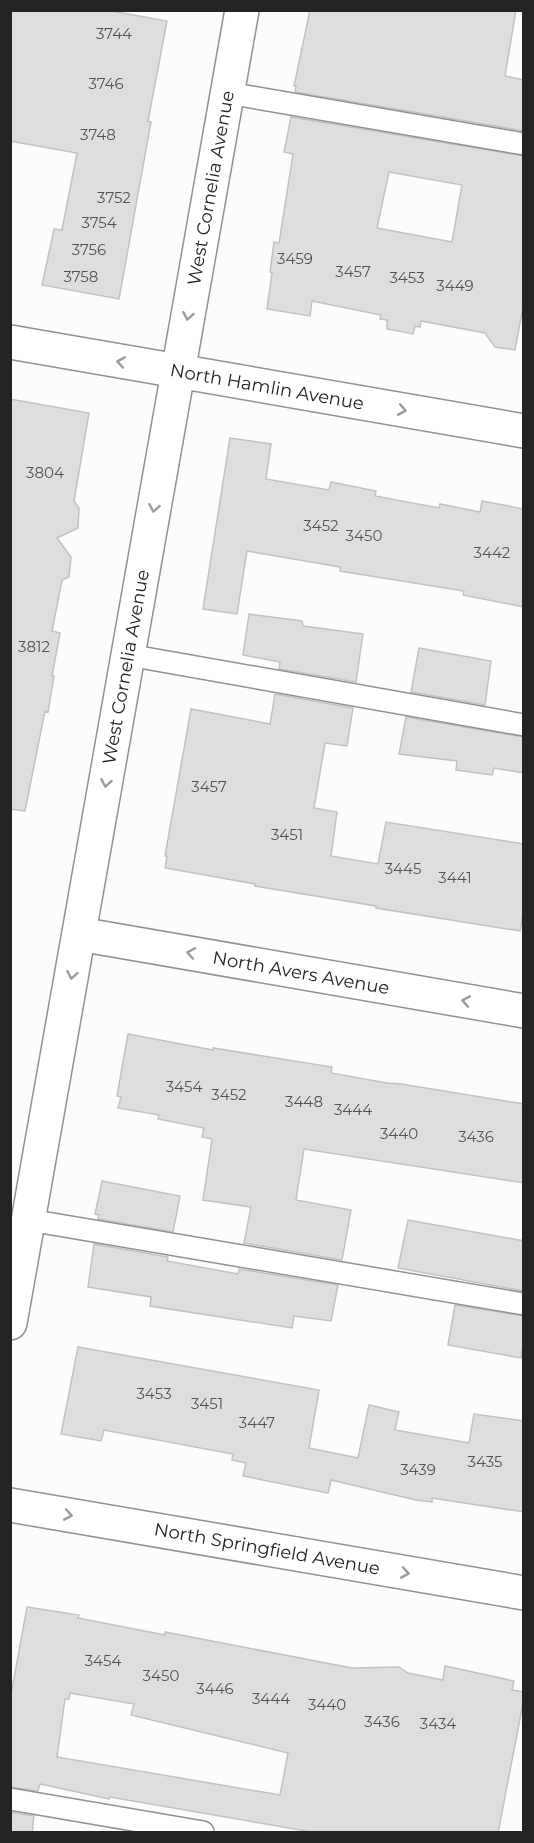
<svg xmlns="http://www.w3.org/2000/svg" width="534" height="1843" font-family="Montserrat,sans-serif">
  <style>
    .building { fill: #e0dde0; stroke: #c3c1c4; stroke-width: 1.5; fill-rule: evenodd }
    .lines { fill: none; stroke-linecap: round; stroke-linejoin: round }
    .lane-casing { stroke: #929093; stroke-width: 24 }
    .street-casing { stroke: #929093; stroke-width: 36 }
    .lane { stroke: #fff; stroke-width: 21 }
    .street { stroke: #fff; stroke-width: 33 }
    .oneway { stroke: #9c9c9c }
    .labels { text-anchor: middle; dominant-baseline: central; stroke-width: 5; stroke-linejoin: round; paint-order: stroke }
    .number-label { font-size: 15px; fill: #535253 }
    .street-label { font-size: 18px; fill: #242324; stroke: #fff }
  </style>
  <rect width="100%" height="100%" fill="#fefbfe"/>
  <path class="building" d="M10 10H106L167 21 148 121 151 122 119 299 42 285 54 229 62 230 77 153 10 141Z
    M310 10H516L505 76 524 80V131L295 92 296 86H294Z
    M291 117 524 156V302L515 350 495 347 485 333 421 321 420 327 415 326 413 334 387 329V320L380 319 381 315 312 301 310 316 267 309 272 273 270 272 274 242 279 243 293 154 284 152ZM389 172 462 185 452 242 377 228Z
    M10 399 89 413 74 501 79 508 78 528 57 538 71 557 69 577 62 580 52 631 60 633 52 676H54L48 712 45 711 25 811 10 809Z
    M230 438 271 444 266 479 329 490 331 482 376 491 375 496 439 508 440 504 480 512 482 501 524 509V607L463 595 464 591 340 571V567L247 551 237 614 203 609Z
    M249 614 302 621 303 626 363 634 356 682 279 669 280 662 243 655Z
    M419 648 491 661 485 705 411 692Z
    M275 694 353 708 347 746 325 743 314 808 337 812 331 856 378 864 386 822 524 844V907L520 931 376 908V906L255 886V884L165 868 167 856H165L191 709 270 724Z
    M406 717 524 737V773L494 768 492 775 456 770 457 761 399 754Z
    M128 1034 213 1050V1048L332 1067 331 1073 387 1083 401 1084 524 1104V1183L304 1149 296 1200 351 1210 342 1260 244 1243 251 1207 203 1200 212 1139 202 1137 204 1128 158 1119 159 1115 118 1108 121 1097 117 1096Z
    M102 1181 180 1196 173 1232 98 1219 99 1215 95 1214Z
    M408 1220 524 1241V1291L398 1268Z
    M94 1244 168 1257 167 1261 238 1274 239 1269 338 1285 331 1321 294 1316 292 1328 150 1306 151 1297 88 1287Z
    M455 1305 524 1316V1339L521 1358 448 1345Z
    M78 1347 319 1390 309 1448 358 1458 369 1405 399 1412 395 1430 469 1443 474 1414 524 1421V1512L432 1498V1502L416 1500 331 1480 328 1493 243 1476 246 1463 232 1460 233 1454 104 1430 101 1441 61 1434Z
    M27 1607 79 1615 78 1618 165 1635V1632L352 1668 399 1667 408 1673 443 1680 445 1666 514 1681 512 1690 524 1692V1698L498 1833H318L110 1797 109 1799 40 1784 38 1791 10 1787V1700ZM70 1693 134 1704 131 1715 288 1753 280 1795 57 1757 65 1699H69Z
    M10 1812 34 1816 32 1833H10Z"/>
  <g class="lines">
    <defs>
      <path id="lane" d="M228 93 524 144
        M128 655 524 725
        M29 1220 524 1304
        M10 1799 203 1832"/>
      <path id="street" d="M10 342 524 431
        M79 934 524 1011
        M10 1323 242 10
        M10 1505 524 1593"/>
    </defs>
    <use href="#lane" class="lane-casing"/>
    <use href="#street" class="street-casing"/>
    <use href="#lane" class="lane"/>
    <use href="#street" class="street"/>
  </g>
  <defs><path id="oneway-chevron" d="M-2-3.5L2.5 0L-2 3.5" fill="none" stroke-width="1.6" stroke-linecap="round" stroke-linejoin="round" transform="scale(1.5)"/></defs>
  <g class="oneway">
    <use href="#oneway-chevron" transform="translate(188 316) rotate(100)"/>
    <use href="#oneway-chevron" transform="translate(121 362) rotate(-170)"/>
    <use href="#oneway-chevron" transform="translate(402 410) rotate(10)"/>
    <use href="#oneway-chevron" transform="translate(154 508) rotate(100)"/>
    <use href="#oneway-chevron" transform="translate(106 783) rotate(100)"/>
    <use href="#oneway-chevron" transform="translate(191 953) rotate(-170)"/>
    <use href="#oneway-chevron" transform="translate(72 975) rotate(100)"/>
    <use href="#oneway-chevron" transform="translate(466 1001) rotate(-170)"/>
    <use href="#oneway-chevron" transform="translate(68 1515) rotate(10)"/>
    <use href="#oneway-chevron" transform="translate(405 1573) rotate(10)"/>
  </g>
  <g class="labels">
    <g class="number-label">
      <text x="114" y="33">3744</text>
      <text x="106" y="83">3746</text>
      <text x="98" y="134">3748</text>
      <text x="114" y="197">3752</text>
      <text x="99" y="222">3754</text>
      <text x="89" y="249">3756</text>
      <text x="295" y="258">3459</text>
      <text x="353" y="271">3457</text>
      <text x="81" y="276">3758</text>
      <text x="407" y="277">3453</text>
      <text x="455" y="285">3449</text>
      <text x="45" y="472">3804</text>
      <text x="321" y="525">3452</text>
      <text x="364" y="535">3450</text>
      <text x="492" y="552">3442</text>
      <text x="34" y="646">3812</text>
      <text x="209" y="786">3457</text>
      <text x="287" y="834">3451</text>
      <text x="403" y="868">3445</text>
      <text x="455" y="877">3441</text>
      <text x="184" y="1086">3454</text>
      <text x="229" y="1094">3452</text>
      <text x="304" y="1101">3448</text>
      <text x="353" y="1109">3444</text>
      <text x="399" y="1133">3440</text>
      <text x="476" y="1136">3436</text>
      <text x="154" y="1393">3453</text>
      <text x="207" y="1403">3451</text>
      <text x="257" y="1422">3447</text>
      <text x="485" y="1461">3435</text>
      <text x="418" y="1469">3439</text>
      <text x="103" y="1660">3454</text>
      <text x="161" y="1675">3450</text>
      <text x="215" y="1688">3446</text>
      <text x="271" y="1698">3444</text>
      <text x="327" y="1704">3440</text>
      <text x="382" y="1721">3436</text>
      <text x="438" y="1723">3434</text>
    </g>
    <g class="street-label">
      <text transform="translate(211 188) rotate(-80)">West Cornelia Avenue</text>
      <text transform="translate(267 387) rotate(10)">North Hamlin Avenue</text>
      <text transform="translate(126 667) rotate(-80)">West Cornelia Avenue</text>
      <text transform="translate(301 973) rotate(10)">North Avers Avenue</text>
      <text transform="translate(267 1549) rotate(10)">North Springfield Avenue</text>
    </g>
  </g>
  <rect width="534" height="1843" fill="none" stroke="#242324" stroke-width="24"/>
</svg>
